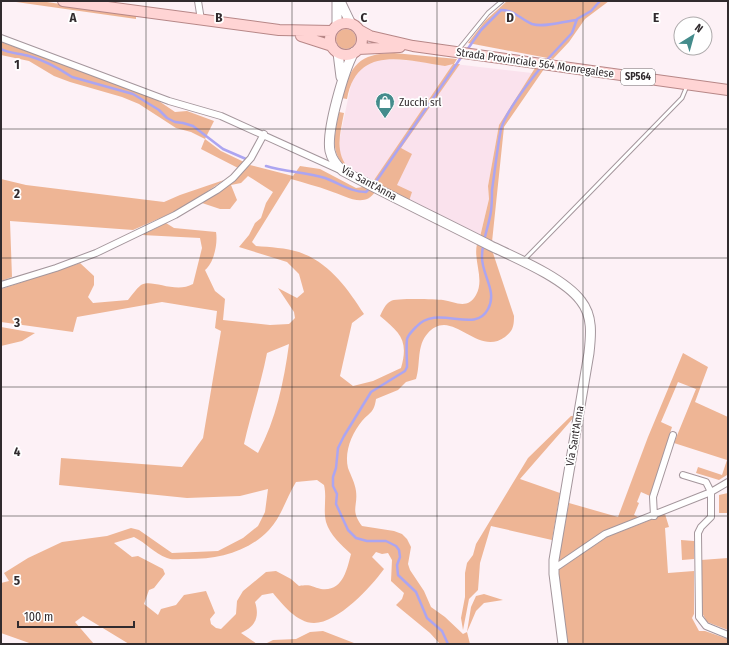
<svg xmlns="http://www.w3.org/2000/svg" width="729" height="645" font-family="'Fira Sans Condensed',sans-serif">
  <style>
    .built { fill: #fae2ed }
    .green { fill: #eeb595; fill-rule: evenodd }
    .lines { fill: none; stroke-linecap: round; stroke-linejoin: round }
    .stream { stroke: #aca5f1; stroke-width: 2.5 }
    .lane-casing { stroke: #a4969c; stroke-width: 5 }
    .street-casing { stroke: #a4969c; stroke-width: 8 }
    .secondary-casing { stroke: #a4969c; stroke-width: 11 }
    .primary-casing { stroke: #b78787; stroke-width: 12 }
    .lane { stroke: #fff; stroke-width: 3 }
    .street { stroke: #fff; stroke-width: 6 }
    .secondary { stroke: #fff; stroke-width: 9 }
    .primary { stroke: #ffd4d4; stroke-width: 10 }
    .grid { fill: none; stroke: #312b2e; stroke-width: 1; stroke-opacity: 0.55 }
    .labels { text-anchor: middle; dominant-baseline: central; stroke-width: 3.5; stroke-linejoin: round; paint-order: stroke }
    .shield { fill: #fff; stroke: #6f6b6d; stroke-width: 1 }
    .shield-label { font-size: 10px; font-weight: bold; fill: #312b2e }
    .street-label { font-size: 11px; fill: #312b2e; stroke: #fff }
    .poi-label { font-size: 11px; fill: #312b2e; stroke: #fff; text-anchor: start }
    .grid-label { font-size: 13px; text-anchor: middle; font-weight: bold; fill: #312b2e; stroke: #fff; stroke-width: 3.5; stroke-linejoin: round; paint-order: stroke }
  </style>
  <rect width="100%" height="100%" fill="#fdf1f6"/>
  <path class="built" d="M390 59 454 64 532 73 499 125 488 186 489 199 480 237 350 170 342 160 339 152 340 137 352 80 358 71 367 63 379 60Z"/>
  <path class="green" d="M9 1H40L136 15V19Z
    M507 1H609L585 19 569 42 553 59 468 43 485 21Z
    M336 39a10 10 0 1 1 20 0a10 10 0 1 1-20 0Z
    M1 42 153 97 175 112 187 111 214 121 205 139 221 151 244 162 238 168 201 149 205 139 191 132 176 128 139 104 122 97 70 82 54 76 29 61 1 55Z
    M394 53 457 59 454 64H460L401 148 412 154 397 185 412 192 409 201 372 183 453 64 445 66C405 60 357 44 347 99L341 98C352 64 358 54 394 53Z
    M535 68 544 69 504 127 492 242 480 237 489 199 488 186 499 125Z
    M339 112 344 113C340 134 334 153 350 170 328 156 335 134 339 112Z
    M250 165 293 176 300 166 320 169 356 188 363 187 375 192C364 209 344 195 330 191 317 186 304 183 291 179L252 242 256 246C270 247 286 248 299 252 330 263 347 288 364 314L352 323 340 376 353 386 373 381 401 368C409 340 400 333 380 316 383 310 385 304 391 301 394 298 436 299 443 300 455 302 468 310 476 295 485 279 473 261 477 244L492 250 514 316C514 326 513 331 505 337 483 353 464 326 444 325 438 325 432 328 428 333 416 346 421 364 416 379L406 382 398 390 376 399C374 413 370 412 362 421 352 433 344 452 348 468 351 476 355 483 356 491 358 507 350 510 362 526L394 531 402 534 407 539 411 547 408 564 410 570 424 591 431 607 445 617 463 634 467 632 471 607 476 596 484 594 503 600 484 603 476 611 467 632 470 644H440L430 633 396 605 402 599 404 593 391 581 392 560 388 553 382 554 376 552 372 557 384 569C371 587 338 623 314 623 297 623 282 604 273 593L262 595 255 602C260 617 255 627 241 633L257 644H129L83 616 75 622 94 644H32L1 633V583L9 581 4 573 28 558 62 542 107 536 131 528 139 530 172 553 218 551 243 538 258 526 265 512 268 489 240 496 187 498 59 485 61 458 182 467 203 438 221 331 215 328 217 311 162 302 77 317 73 332 1 322V289L80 263 94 276V285L88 297 93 303 128 300C132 295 136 289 141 285 151 278 175 294 193 284L202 248 200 238 142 235 166 223 174 228 216 232C218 243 214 263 205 270L215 291 225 299 223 320 270 325 289 324 295 318 294 312 278 288 297 298 304 292 299 274 287 262 239 247 249 235 255 223 261 218 266 203 273 192 248 176 241 183 231 185 237 200 230 209H220L202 203 228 186ZM289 344C284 381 276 420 258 453L244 444C251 413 261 384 267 353ZM317 480 324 485C327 497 323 510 326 522 330 535 341 545 351 554 347 569 343 592 321 589 311 587 312 584 299 586L291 579 276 571 266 572 243 591 237 601 236 614 221 629 216 628 211 624 210 619 215 613 206 591 184 595 176 605 161 609 158 615 144 604 149 590 154 588 165 574 163 569 138 556 132 557 114 543 134 537C146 543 154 553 167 558 171 560 177 559 182 559 213 560 246 554 269 530 282 516 286 498 296 482Z
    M1 179 26 185 164 202 180 195 224 180 183 208 133 230 10 221 12 277 1 281Z
    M1 327 35 333 22 341 1 346Z
    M683 353 708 367 695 402 728 417 727 475 719 480 696 473 698 467 722 475 727 460 674 443 696 389 678 382 661 422 672 427 650 496 641 492 637 502 639 503 634 515 640 518 601 533 558 562 569 503 618 517 648 437Z
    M571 416H575L520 479 560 493 552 540 491 526 480 563 478 590 469 599 463 630 461 618 465 597V573L467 563 473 555 476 544 528 458Z
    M728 493V513H719V495Z
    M665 514 669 527 665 528 668 573 694 571V614L692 618 699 631H705L728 639V644H568L558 570 607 537Z
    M681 540 694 541V559L682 560Z
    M728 558V630L707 622 701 611V560Z
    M323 631 354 643 265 644 273 640 296 639 310 632Z"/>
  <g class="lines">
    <path class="stream" d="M1 49C10 54 20 53 29 56 43 60 60 69 72 77L133 94 159 110 167 118 175 122 183 123 193 126 223 149 246 159
      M467 50 481 30 501 10C515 10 520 19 532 24 545 28 564 21 577 20
      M545 62 572 33 577 19 591 11 600 1
      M266 166C285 172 305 172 325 178 339 183 350 192 366 192L375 183 462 56
      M448 644 442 631 427 618 416 592 398 575 397 565 400 557 399 550 396 546 386 541H367L356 538 348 530 336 504 337 494 333 486V477L336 468 338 448 344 436 371 392 405 371 407 367C407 358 406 348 407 339 408 335 413 330 416 327 437 303 475 335 488 309 498 291 481 274 482 256 482 241 489 226 491 211 492 204 492 197 492 190 495 170 497 149 501 129 506 111 529 82 542 66"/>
    <defs>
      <path id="lane" d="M458 50 488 13 502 1
        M523 261 682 98 687 86"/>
      <path id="street" d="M198 1 201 20
        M1 38 169 101 221 116 338 169
        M1 285 56 268 96 253 175 215 217 190 233 178 251 158 264 134
        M683 475 706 482 711 492V517L701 527 698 533 699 617 706 626 728 635
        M654 516 653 497 673 435
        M553 567 558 566 605 534 711 492 728 482"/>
      <path id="secondary" d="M340 1 351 24
        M337 26V1
        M354 52C344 70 326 131 330 151 332 160 337 166 343 171 392 197 442 221 491 246 516 258 564 278 581 301 593 316 591 335 589 353L554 560V574L563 644
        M338 53 341 77"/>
      <path id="primary" d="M63 1 279 30 332 31
        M330 39a16 16 0 1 1 32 0a16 16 0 1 1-32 0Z
        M359 30 370 36 413 46 728 90
        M301 36 332 46
        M358 49 400 47"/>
    </defs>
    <use href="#lane" class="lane-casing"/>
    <use href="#street" class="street-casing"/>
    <use href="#secondary" class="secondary-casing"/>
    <use href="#primary" class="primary-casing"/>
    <use href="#lane" class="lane"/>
    <use href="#street" class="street"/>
    <use href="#secondary" class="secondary"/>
    <use href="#primary" class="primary"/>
  </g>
  <path class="grid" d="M146 1V644M292 1V644M437 1V644M583 1V644M1 129H728M1 258H728M1 387H728M1 516H728"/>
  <defs>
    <symbol id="shop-pin" viewBox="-11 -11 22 30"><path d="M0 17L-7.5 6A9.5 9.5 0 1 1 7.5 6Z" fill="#448c8c" stroke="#fff"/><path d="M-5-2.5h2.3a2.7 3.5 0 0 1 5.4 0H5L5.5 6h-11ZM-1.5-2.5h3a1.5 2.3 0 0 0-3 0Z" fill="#fff"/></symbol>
  </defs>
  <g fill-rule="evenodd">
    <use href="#shop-pin" x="374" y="91" width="22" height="30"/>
  </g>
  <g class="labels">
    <rect class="shield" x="621" y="69" width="34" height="16" rx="3"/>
    <g class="shield-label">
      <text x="638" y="77">SP564</text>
    </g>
    <g class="street-label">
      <text transform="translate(535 63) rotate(8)">Strada Provinciale 564 Monregalese</text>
      <text transform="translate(369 183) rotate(28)">Via Sant'Anna</text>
      <text transform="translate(575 436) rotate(-80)">Via Sant'Anna</text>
    </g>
    <g class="poi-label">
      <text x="399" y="102">Zucchi srl</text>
    </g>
  </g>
  <g class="grid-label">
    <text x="73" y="22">A</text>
    <text x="219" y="22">B</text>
    <text x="364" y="22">C</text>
    <text x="510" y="22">D</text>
    <text x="656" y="22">E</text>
    <text x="17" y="69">1</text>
    <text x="17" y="198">2</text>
    <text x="17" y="327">3</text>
    <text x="17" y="456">4</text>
    <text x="17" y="585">5</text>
  </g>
  <rect width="729" height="645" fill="none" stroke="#312b2e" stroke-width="4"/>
  <g transform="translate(693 36) rotate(37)"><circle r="19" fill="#ffffff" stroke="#adaaab"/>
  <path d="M0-3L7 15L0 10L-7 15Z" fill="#448c8c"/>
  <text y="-6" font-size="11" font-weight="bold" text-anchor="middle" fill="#312b2e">N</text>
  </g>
  <path d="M18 621v6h116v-6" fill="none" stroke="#312b2e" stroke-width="2"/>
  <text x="24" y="621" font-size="12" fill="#312b2e" stroke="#ffffff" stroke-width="3" paint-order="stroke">100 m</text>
</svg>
